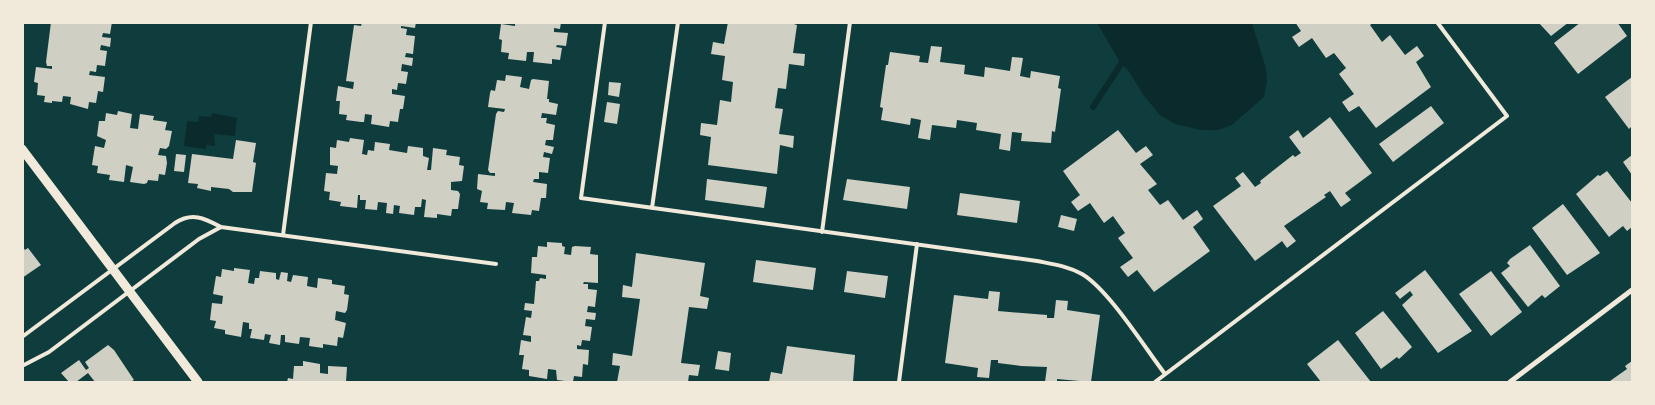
<svg xmlns="http://www.w3.org/2000/svg" width="1655" height="405" font-family="'Alegreya Sans',sans-serif">
  <style>
    .water { fill: #0a2a2b }
    .lines { fill: none; stroke-linecap: round; stroke-linejoin: round }
    .stream { stroke: #0a2a2b; stroke-width: 6 }
    .building { fill: #cfcfc3 }
    .service { stroke: #f1e9da; stroke-width: 4 }
    .minor { stroke: #f1e9da; stroke-width: 5 }
    .tertiary { stroke: #f1e9da; stroke-width: 9 }
  </style>
  <rect width="100%" height="100%" fill="#0f3d3e"/>
  <path class="water" d="M1097 23H1252L1266 69 1267 81 1264 97 1232 125 1218 130H1201L1175 124 1160 115 1144 96 1128 70 1121 64Z
    M212 113 237 118 235 136 214 134 215 146 206 145V149L184 146 187 121 198 122 199 116 211 117Z"/>
  <g class="lines">
    <path class="stream" d="M1093 107 1121 64"/>
  </g>
  <path class="building" d="M51 22H112L110 34 103 33 102 37 111 38 110 47 101 45 100 50 107 51 105 66 97 65 96 72 90 71 89 75 105 77 103 92 98 91 96 103 89 102 88 109 70 104 71 97 63 96 62 102 52 101V103L44 102 45 96 37 95 38 83 34 82 36 67 52 69V66H47L46 62Z
    M362 22H416L415 28 401 26V28L407 29 406 35 415 36 413 54 406 53 405 57 413 58 412 66 402 64 401 71 408 72 406 84 398 83 397 90 392 89V94L405 96 403 109H400L398 122 390 121 389 127 371 124 372 115 365 114 364 122H361L346 120 347 115 339 114 340 101H336L338 86 353 89 354 82 346 81 354 25 361 26Z
    M515 22H561L560 29 554 28V32L568 33 566 46 557 45 556 47 562 48 560 60 552 59V64L533 62 534 52H527L526 61 508 59 509 53 501 52 502 40 499 39 501 24 515 26Z
    M728 22H787L797 25 793 53 805 54 804 66 789 64 786 89 778 88 775 108 783 109 779 134 794 136 793 148 780 145 777 174 708 165 711 137 700 135 701 123 717 125 720 100 731 102 733 82 722 80 725 56 711 54 713 42 724 44Z
    M1295 22H1374L1370 25 1382 42 1390 35 1405 55 1417 46 1424 56 1416 62 1431 87 1376 128 1359 106 1349 112 1342 102 1354 94 1339 74 1346 68 1334 53 1326 58 1312 38 1299 47 1292 37 1301 31Z
    M1538 22H1569L1551 36Z
    M1581 22H1617L1627 36 1578 74 1554 43Z
    M931 46 942 47 940 62 965 65 964 74 984 77 985 67 1010 71 1012 57 1023 58 1020 76 1030 78 1031 71 1060 76 1058 88 1061 89 1055 132 1052 131 1051 143 1021 141 1022 133 1012 132 1010 151 999 149 1001 134 976 130 977 123 957 120 956 128 932 125 930 140 918 138 921 120 911 118 910 125 881 120 883 108 880 107 886 65H888L890 52 920 56 919 62 928 63Z
    M506 75 522 77 520 87 529 89 531 80 533 79 549 81 547 99H549V102L558 104 556 115 542 113 541 118H547L546 123 555 125 553 140H546L545 145 554 147 552 154 544 152 543 157 550 158 548 173 539 172V179H534L533 182 547 184 546 198H541L539 211 532 210 531 215 512 213 514 203 506 202 505 210 487 209 488 203 480 202 482 191 477 189 478 174 495 176V173H490L488 170 496 114 498 111 504 112 505 109 488 107 490 93 491 90 495 91 497 80 505 81Z
    M1632 77V126L1629 129 1605 97Z
    M609 82 621 83 619 97 608 95Z
    M607 102 620 104 617 124 604 122Z
    M1431 106 1444 123 1393 162 1379 144Z
    M118 111 132 114 130 128 138 129 140 114 154 116 153 120 167 122 165 130 172 131 169 146 166 149 160 148 158 155 166 156 167 163 165 175 159 174 158 181 148 180 147 183 144 184 130 182 133 167 126 165 124 182 109 180 110 175 97 173 98 166 92 165 95 146 104 148 106 140 97 136 99 121H105L106 113 117 115Z
    M1330 117 1372 173 1345 193 1351 200 1341 207 1330 191 1324 195 1326 197 1284 226 1296 241 1287 248 1282 241 1255 261 1213 206 1241 186 1235 178 1243 172 1255 187 1261 183 1260 181 1293 155 1295 157 1301 153 1289 137 1298 130 1303 138Z
    M1118 130 1136 153 1146 146 1153 155 1140 164 1157 184 1148 190 1160 205 1168 200 1183 220 1197 210 1203 219 1193 227 1210 251 1154 292 1137 270 1128 277 1120 267 1133 258 1118 238 1125 233 1113 216 1104 223 1090 203 1078 211 1071 202 1080 195 1063 171Z
    M350 138 364 140 362 154 367 155 368 150 374 151 375 142 390 144 389 150 407 153 408 146 423 148V156L429 158 427 170H431L433 148 447 150 446 155 460 157 459 165 464 166 462 181 451 182V190L458 191 460 194 458 209H452L451 216 437 214V218L424 217 426 200 422 199 421 207H415L414 215 399 213 400 206 394 205 393 214 386 213 387 203 378 202 377 210 365 209 366 200H360V195H358L357 208 340 206 341 202 329 200 330 192 324 191 326 173 337 174 338 166 330 165V147L336 148 337 140 349 142Z
    M236 140 256 143 253 162 256 163 252 192H233L229 189 211 187V191L197 188 198 184 188 183 192 154 233 159Z
    M176 154 186 155 184 172 174 171Z
    M1632 155V175L1623 162Z
    M1607 171 1632 203V227L1627 231 1623 226 1609 237 1576 194 1598 175 1600 176Z
    M707 179 767 187 764 208 705 200Z
    M847 179 910 187 907 209 843 200Z
    M960 193 1020 201 1017 223 957 215Z
    M1563 204 1600 253 1567 275 1532 228Z
    M1061 215 1077 219 1074 231 1058 227Z
    M547 242 562 243V246L565 247 564 254 571 255 572 247 575 246 591 247 590 254 598 255V283L584 282 583 284H588V289L597 290 595 307 588 306 587 312 596 313 595 320 586 319 585 326 592 327 590 341 582 340 581 346 577 345V349L589 350 588 365 583 364 582 377 574 376 573 382 557 380 556 370 548 369 547 379 529 376V370L522 369 524 355H519L521 340 531 342V336L523 335 526 317 531 318 532 311 524 310 525 303 534 304 536 281H539L540 278 546 279V275L531 273 532 257H537L538 246 547 247Z
    M1530 245 1560 286 1545 298 1542 295 1528 307 1501 273 1510 266 1507 263 1510 259Z
    M22 246 25 250 28 248 41 265 22 278Z
    M636 253 705 263 700 296 709 298 707 309 689 307 681 363 700 365 698 376 689 375 688 382H617L620 366 612 365 613 353 632 356 633 349 640 299 622 297 623 285 632 287Z
    M756 260 816 268 813 290 753 282Z
    M234 268 250 270 248 283 254 284 255 278H259L260 271 276 273V279L279 280 281 272 288 273 287 281 291 282 293 275 308 277 307 286 317 288 318 278 332 280V284L345 286 344 294 349 295 347 310 345 313 336 311 335 320 346 323 343 338 338 337 337 346 323 344V348L309 346 310 338 300 337 299 344 285 342V335H281L280 345 269 343 271 335 265 334 264 340 250 338 252 329H249V323L243 322 241 337 225 334V330L214 328 216 321 210 320 212 303 222 304 223 296 213 294 216 276 221 277 222 269 234 271Z
    M1425 270 1472 331 1438 353 1402 305 1413 295 1410 291 1400 299 1395 293Z
    M847 271 888 276 885 298 844 292Z
    M1491 271 1522 312 1491 336 1459 294Z
    M989 291 1000 292 998 311 1047 315V318H1054L1056 300 1068 301 1067 310 1100 315 1091 382 1057 379V382H1045L1047 367 1021 366 998 363V360H991L989 378 977 377 978 368 945 363 954 295 988 299Z
    M1383 311 1412 347 1399 359 1397 357 1381 369 1355 333Z
    M1338 340 1371 382H1321L1307 364Z
    M108 345 114 350 134 380 130 382H95L88 373 76 382H69L61 373 79 360 86 370 89 368 85 362Z
    M787 346 855 355 853 382H769L771 372 782 374Z
    M718 351 731 353 729 371 715 369Z
    M303 361 320 364V373L328 374V366L347 367 346 382H287L288 378 293 379 294 366H303Z
    M1632 361V382H1611L1610 381 1627 369 1625 366Z"/>
  <g class="lines">
    <path class="service" d="M605 22 581 198 1037 261C1052 264 1068 266 1082 274 1109 290 1145 348 1165 374
      M652 208 678 22
      M822 232 850 22
      M283 235 311 22
      M22 337 175 223C192 212 204 218 221 227L496 264
      M22 366 49 352 199 239 221 227
      M899 382 917 244
      M1155 382 1507 116 1437 22"/>
    <path class="minor" d="M1510 382 1632 290"/>
    <path class="tertiary" d="M22 149 198 382"/>
  </g>
  <rect width="1655" height="405" fill="none" stroke="#f1e9da" stroke-width="48"/>
</svg>
